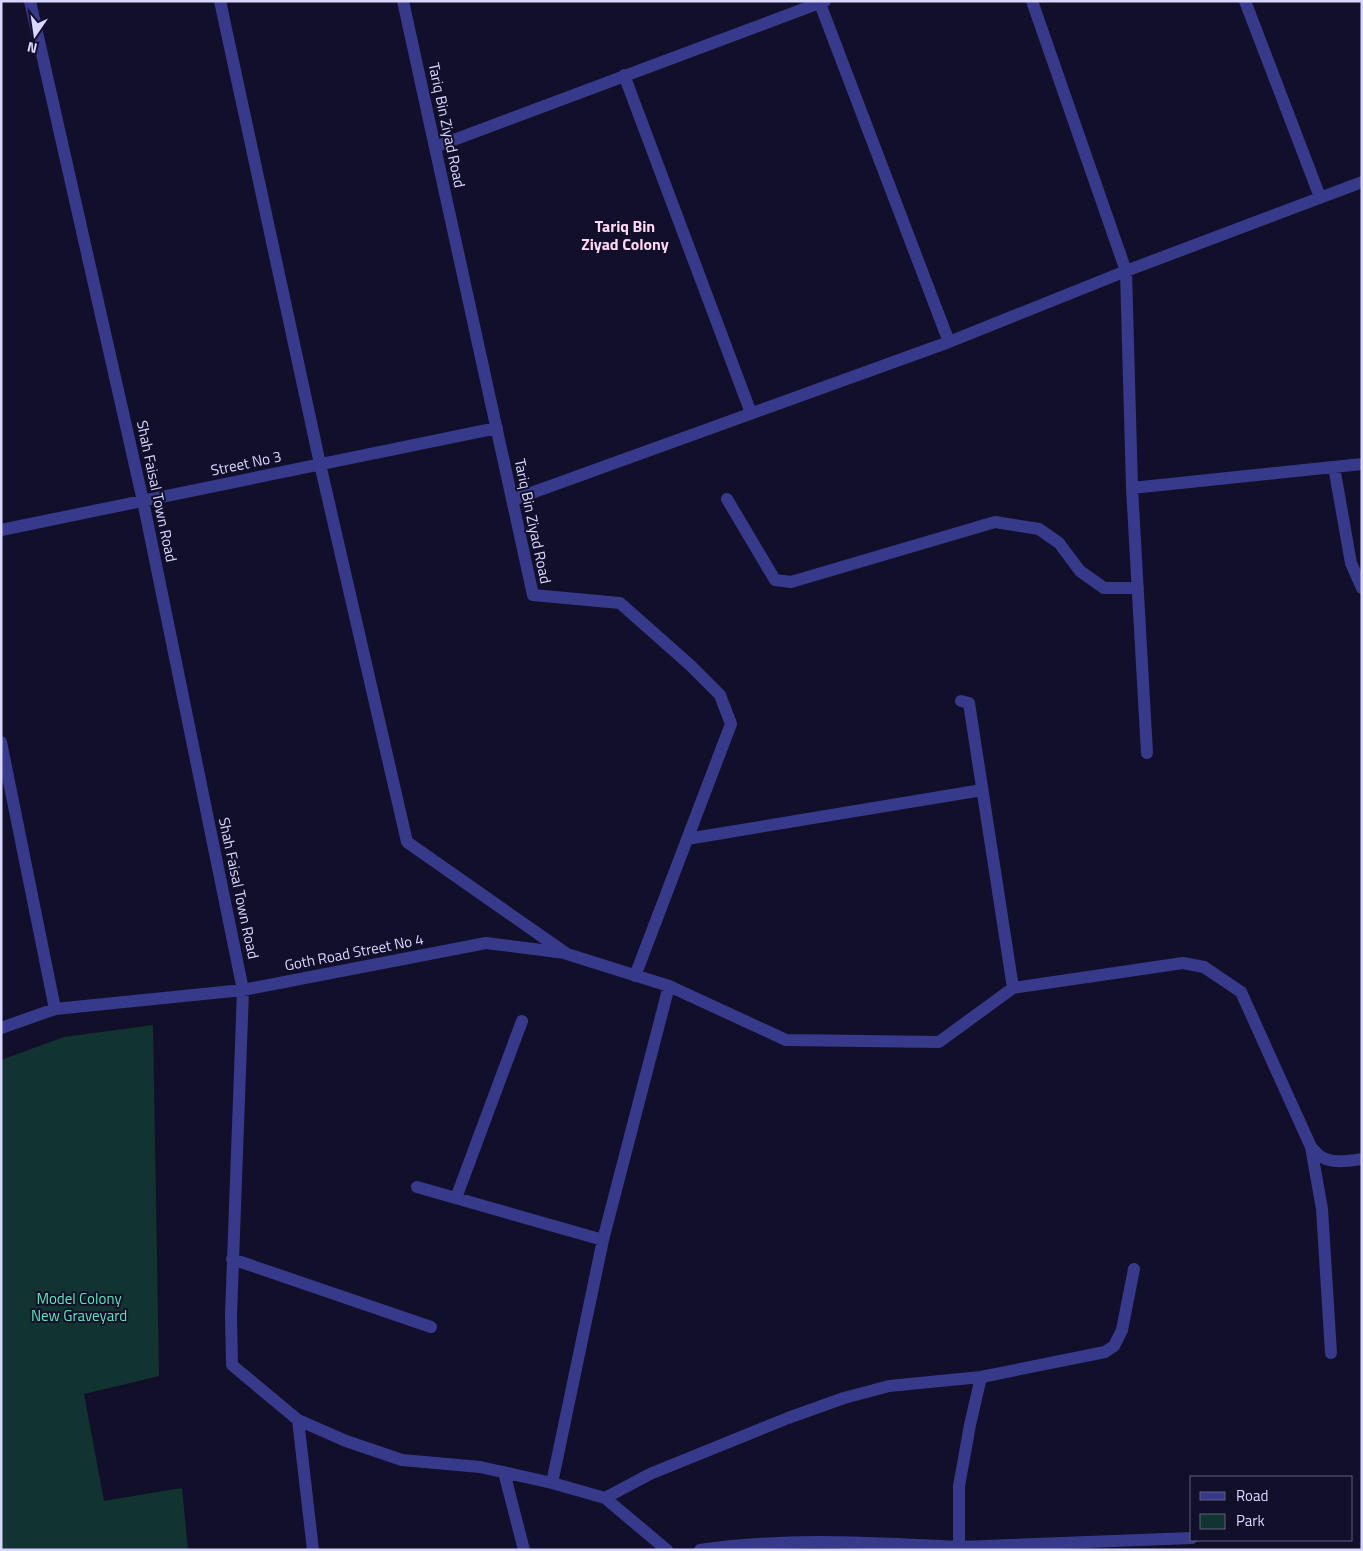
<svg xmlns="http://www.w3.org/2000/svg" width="1363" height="1551" font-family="'Titillium Web',sans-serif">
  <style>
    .green { fill: #113431 }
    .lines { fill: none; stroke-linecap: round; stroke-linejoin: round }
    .minor { stroke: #373a8b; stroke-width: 12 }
    .labels { text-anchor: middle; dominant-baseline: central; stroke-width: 4; stroke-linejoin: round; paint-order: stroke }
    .street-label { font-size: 15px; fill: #d9d7ff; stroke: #120f2a }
    .park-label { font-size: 15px; fill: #5ce7bb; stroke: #120f2a }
    .neighbourhood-label { font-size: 16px; font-weight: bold; fill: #ffd9f4; stroke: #120f2a }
  </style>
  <rect width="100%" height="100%" fill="#120f2a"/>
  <path class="green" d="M153 1025 159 1376 84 1394 104 1501 182 1488 188 1550H1V1060L64 1037Z"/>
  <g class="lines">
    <path class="minor" d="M30 1 143 501 243 990 231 1315 232 1365 298 1420 313 1550
      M220 1 320 464 407 842 567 954 669 986 786 1040 939 1042 1013 988 1183 963 1204 967 1241 992 1311 1147C1314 1150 1317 1154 1320 1156 1331 1164 1349 1161 1362 1159
      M403 1 533 595 620 603 690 665 720 695 731 724 635 976
      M819 1 949 342
      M1032 1 1126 271 1132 488 1147 753
      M1245 1 1320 197
      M624 75 751 413
      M435 147 825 1
      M1334 467 1351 563 1362 588
      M1132 488 1362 464
      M727 499 775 580 791 582 995 522 1039 529 1059 543 1080 571 1104 588H1138
      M512 500 949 342 1126 271 1362 182
      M1 530 497 428
      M961 701 969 703 1013 988
      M1 742 55 1009
      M687 839 982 790
      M1 1028 55 1009 243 990 486 943 565 953
      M1311 1147 1322 1209 1331 1353
      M417 1187 603 1240
      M456 1198 522 1021
      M232 1259 431 1327
      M981 1377 1105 1352 1114 1346 1122 1330 1134 1269
      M298 1420 346 1441 402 1460 480 1467 552 1483 605 1498 667 1550
      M504 1472 524 1550
      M552 1483 603 1240 669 986
      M605 1498 650 1474 788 1418 844 1398 889 1386 981 1377 970 1425 959 1486V1547L1192 1538
      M700 1550C786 1537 873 1543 959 1547L960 1550"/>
  </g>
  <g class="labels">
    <g class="street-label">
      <text transform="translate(447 125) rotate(78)">Tariq Bin Ziyad Road</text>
      <text transform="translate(246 463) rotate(-12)">Street No 3</text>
      <text transform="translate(157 491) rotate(78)">Shah Faisal Town Road</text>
      <text transform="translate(533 521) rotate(78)">Tariq Bin Ziyad Road</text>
      <text transform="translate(239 888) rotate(78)">Shah Faisal Town Road</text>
      <text transform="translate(354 952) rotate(-11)">Goth Road Street No 4</text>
    </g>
    <g class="park-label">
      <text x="79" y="1298">Model Colony<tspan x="79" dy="17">New Graveyard</tspan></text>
    </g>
    <g class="neighbourhood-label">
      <text x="625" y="226">Tariq Bin<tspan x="625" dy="18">Ziyad Colony</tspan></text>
    </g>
  </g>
  <rect width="1363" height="1551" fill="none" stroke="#d9d7ff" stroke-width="5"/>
  <rect x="1190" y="1476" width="162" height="65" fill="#120f2a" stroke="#625f7f"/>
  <rect x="1200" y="1492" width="25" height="8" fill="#373a8b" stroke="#625f7f"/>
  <text x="1236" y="1501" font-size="15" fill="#d9d7ff">Road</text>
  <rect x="1200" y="1514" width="25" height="15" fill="#113431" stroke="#625f7f"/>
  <text x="1236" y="1526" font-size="15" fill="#d9d7ff">Park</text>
  <g transform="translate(35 35) rotate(193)" stroke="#120f2a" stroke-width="4" paint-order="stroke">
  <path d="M0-4L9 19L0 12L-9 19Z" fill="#d9d7ff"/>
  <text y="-8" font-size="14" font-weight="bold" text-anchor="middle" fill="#d9d7ff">N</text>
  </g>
</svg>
